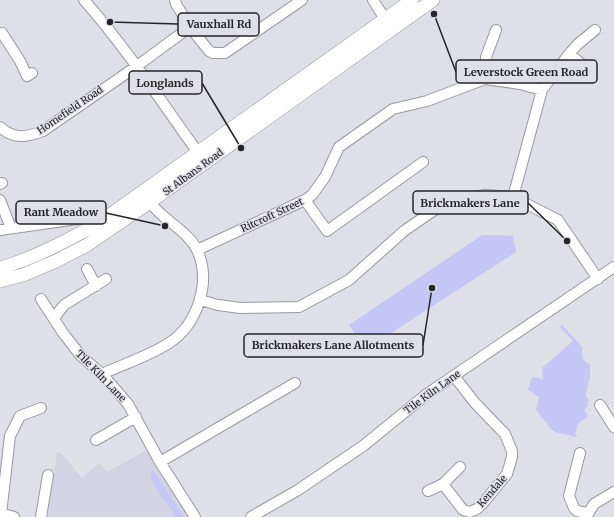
<svg xmlns="http://www.w3.org/2000/svg" width="614" height="517" font-family="Merriweather,serif">
  <style>
    .built { fill: #d3d3e3 }
    .green { fill: #c6c6f7 }
    .lines { fill: none; stroke-linecap: round; stroke-linejoin: round }
    .minor-casing { stroke: #9999a1; stroke-width: 12 }
    .major-casing { stroke: #9999a1; stroke-width: 14 }
    .minor { stroke: #fff; stroke-width: 10 }
    .major { stroke: #fff; stroke-width: 13 }
    .labels { text-anchor: middle; dominant-baseline: central; stroke-width: 3; stroke-linejoin: round; paint-order: stroke }
    .street-label { font-size: 10px; fill: #252528; stroke: #dfdfe8 }
    .leader { fill: none; stroke: #252528; stroke-width: 1.5 }
    .callout-dot { fill: #252528; stroke: #dfdfe8; stroke-width: 1.5 }
    .callout { fill: #dfdfe8; stroke: #252528; stroke-width: 1.5 }
    .callout-label { font-size: 11px; text-anchor: middle; font-weight: bold; fill: #252528 }
  </style>
  <rect width="100%" height="100%" fill="#dfdfe8"/>
  <path class="built" d="M149 449 191 517H48L57 452 62 454 82 478 99 463 107 472Z"/>
  <path class="green" d="M482 235H501L513 236 516 252 357 355 350 344 357 337 349 325Z
    M562 325 584 349 582 350 583 360 590 365V376L586 395 589 401 587 403 588 406 584 410 588 416 578 424 575 434 577 436 576 437 555 432 552 430 536 410 539 397 528 390 532 377 543 379 542 368 573 341 560 327Z
    M153 469V470L184 517H173L174 512 159 494 150 475Z"/>
  <g class="lines">
    <defs>
      <path id="minor" d="M84 0C127 49 163 104 201 157
        M373 0 385 19
        M190 27 209 51 213 53H225L302 0
        M0 34 2 33 20 61 27 76 32 73
        M569 54 590 71
        M485 79 486 57 496 30
        M0 127C14 140 27 137 43 131L137 66 190 27 176 4 175 0
        M0 184 2 183
        M513 197 542 90 569 54 578 44 595 30
        M0 200 11 228
        M305 200 327 231 423 162
        M0 230 77 219
        M197 250 305 200 312 195 325 177 339 147 393 109 427 101 485 79 520 84 542 90
        M87 269 96 286
        M41 299 63 333 81 356 102 374 128 404 160 462 195 517
        M200 300 218 305 240 308 299 307 349 280 404 231 446 202 485 195 513 197 558 220 598 279
        M54 318 64 305 106 279
        M102 374C124 364 149 356 169 343 197 325 212 282 197 250 190 235 173 225 161 214 155 209 151 203 146 198
        M454 376 475 403 505 434 512 451V457L507 474 484 502 477 509 470 512 463 510 443 484 460 467
        M600 405 614 427
        M96 440 136 417
        M580 453 569 496 574 508 577 511 587 513
        M160 462 295 383
        M428 491 443 484
        M0 513 14 517
        M1 514 10 436 20 416 41 408
        M41 517 48 475
        M251 517 298 490 363 446 427 394 614 267
        M586 517 594 504 614 492"/>
      <path id="major" d="M0 268C35 258 69 240 100 222L412 0
        M0 281 23 275 56 261 87 245 150 202 433 0"/>
    </defs>
    <use href="#minor" class="minor-casing"/>
    <use href="#major" class="major-casing"/>
    <use href="#minor" class="minor"/>
    <use href="#major" class="major"/>
  </g>
  <g class="labels">
    <g class="street-label">
      <text transform="translate(70 110) rotate(-34)">Homefield Road</text>
      <text transform="translate(193 172) rotate(-36)">St Albans Road</text>
      <text transform="translate(272 215) rotate(-25)">Ritcroft Street</text>
      <text transform="translate(101 376) rotate(46)">Tile Kiln Lane</text>
      <text transform="translate(432 392) rotate(-36)">Tile Kiln Lane</text>
      <text transform="translate(492 491) rotate(-49)">Kendale</text>
    </g>
  </g>
  <path class="leader" d="M110 22L178 24M434 14L456 72M241 148L202 83M567 241L528 203M165 226L106 213M432 288L423 345"/>
  <g class="callout-dot">
    <circle cx="110" cy="22" r="4"/>
    <circle cx="434" cy="14" r="4"/>
    <circle cx="241" cy="148" r="4"/>
    <circle cx="567" cy="241" r="4"/>
    <circle cx="165" cy="226" r="4"/>
    <circle cx="432" cy="288" r="4"/>
  </g>
  <g class="callout">
    <rect x="178" y="13" width="81" height="23" rx="4"/>
    <rect x="456" y="60" width="141" height="23" rx="4"/>
    <rect x="129" y="71" width="73" height="23" rx="4"/>
    <rect x="413" y="191" width="115" height="23" rx="4"/>
    <rect x="16" y="201" width="90" height="23" rx="4"/>
    <rect x="244" y="334" width="179" height="23" rx="4"/>
  </g>
  <g class="callout-label">
    <text x="219" y="28">Vauxhall Rd</text>
    <text x="526" y="76">Leverstock Green Road</text>
    <text x="165" y="87">Longlands</text>
    <text x="470" y="207">Brickmakers Lane</text>
    <text x="61" y="216">Rant Meadow</text>
    <text x="333" y="349">Brickmakers Lane Allotments</text>
  </g>
</svg>
